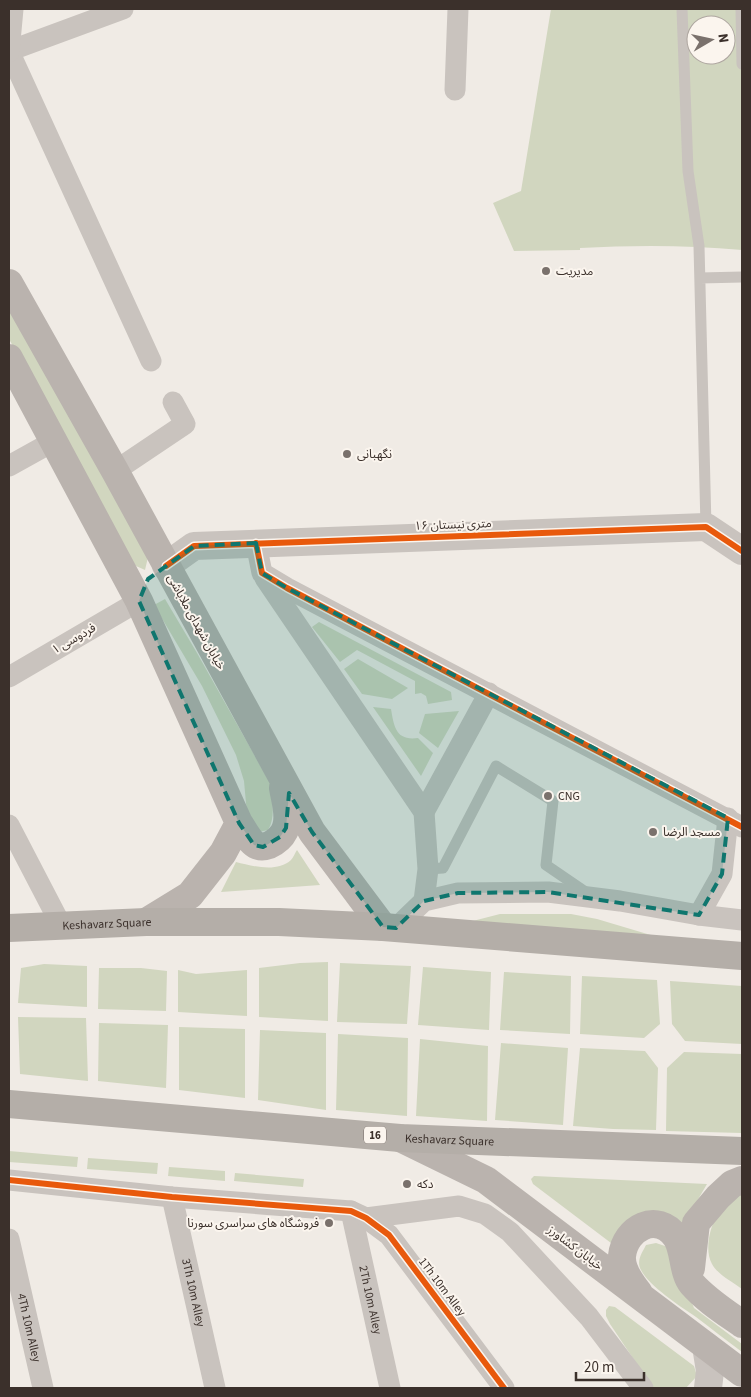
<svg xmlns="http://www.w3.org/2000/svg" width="751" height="1397" font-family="'Source Sans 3','Noto Sans Arabic',sans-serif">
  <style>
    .green { fill: #d1d6bf; fill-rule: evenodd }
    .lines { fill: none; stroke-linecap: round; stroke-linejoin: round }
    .service { stroke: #c9c3be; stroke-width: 11 }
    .minor { stroke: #c9c3be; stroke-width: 21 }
    .tertiary { stroke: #c9c3be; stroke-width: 28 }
    .secondary { stroke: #bab3ae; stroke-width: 28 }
    .trunk { stroke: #b4aea8; stroke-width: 28 }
    .cycleway-casing { stroke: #fbf5ee; stroke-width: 9 }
    .cycleway { stroke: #e8590c; stroke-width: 6 }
    .marked { fill: #0f766e; fill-opacity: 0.2; stroke: #0f766e; stroke-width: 4; stroke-dasharray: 10 6; stroke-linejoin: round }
    .poi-dot { fill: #7a716c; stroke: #fbf5ee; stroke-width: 2 }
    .labels { text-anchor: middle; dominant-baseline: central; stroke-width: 4; stroke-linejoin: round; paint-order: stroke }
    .shield { fill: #fbf5ee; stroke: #756b66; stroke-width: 1 }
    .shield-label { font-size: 11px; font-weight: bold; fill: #3b302b }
    .poi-label { font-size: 12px; fill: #3b302b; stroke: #fbf5ee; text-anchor: start }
    .street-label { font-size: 12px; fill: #3b302b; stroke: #fbf5ee }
  </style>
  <rect width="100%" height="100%" fill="#f0ebe5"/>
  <path class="green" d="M551 9H742V250C688 245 634 245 580 248V250L514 251 493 203 521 191ZM696 25H726V55H696Z
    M9 300 149 553 145 570 136 566 130 558 9 339Z
    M165 599 197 653 270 783C272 799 276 817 268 830L259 832 248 825 244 781 236 755 202 686 154 605Z
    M319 622 451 692 452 700 428 704 426 696 421 693 415 694V681L357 650 340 662 312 627Z
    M358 659 408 688 392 699 362 694 344 669Z
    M373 707 391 709C394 727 396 741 418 738L433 753 421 776Z
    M459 711 438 748 419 733 425 714Z
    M297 850 320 885 221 892 236 862C252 866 277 873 291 860 293 858 295 853 297 850Z
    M500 914H571L597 919 654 936 465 923Z
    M328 962V1021L259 1017V968L300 963Z
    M340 963 411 966 407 1024 337 1022Z
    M44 964 87 966V1007L18 1003 21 968Z
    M423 967 491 972 489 1030 418 1025Z
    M99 968H141L167 971 166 1011 98 1009Z
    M178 970 196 974 247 970V1016L178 1012Z
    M504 972 571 976 570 1034 500 1030Z
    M582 976 657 980 660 1024 644 1038 580 1034Z
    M670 981 742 986V1044L685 1041 672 1024Z
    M18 1017 86 1018 88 1081 20 1074Z
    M99 1023 168 1025 166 1088 98 1081Z
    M179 1027 245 1029V1098L179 1090Z
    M260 1030 326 1033V1110L258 1100Z
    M338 1034 408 1038 407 1116 336 1110Z
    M420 1039 488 1046 487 1121 416 1116Z
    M501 1043 568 1048 563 1125 495 1120Z
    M580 1048 645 1051 658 1068 656 1130 613 1129 573 1126Z
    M684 1052 742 1054V1133L666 1131 667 1068Z
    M9 1151 78 1157 77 1167 9 1162Z
    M88 1158 158 1163 157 1174 87 1169Z
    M169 1167 225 1171V1181L168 1176Z
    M235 1173 304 1179 303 1187 234 1181Z
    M534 1176 707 1184 683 1225 611 1243 533 1184 531 1179Z
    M742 1191V1289C733 1282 718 1275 712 1264 704 1250 710 1225 719 1212 724 1204 735 1197 742 1191Z
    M656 1243 665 1246 669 1250 677 1265 694 1308 742 1344V1352C727 1341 712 1329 696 1317 680 1306 650 1287 641 1270 636 1261 642 1253 646 1245Z
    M609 1306 615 1307 694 1366 697 1376 686 1388H653L610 1324 606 1316V1310Z"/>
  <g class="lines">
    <path class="service" d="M682 9 688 171 699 246 706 527
      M741 9 742 64
      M700 278 742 277
      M428 869 443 868 496 766 553 801 546 865 587 893"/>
    <g class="minor">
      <path d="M123 9 9 51 151 361"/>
      <path d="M9 52 13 9"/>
      <path d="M455 90 458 9"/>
      <path d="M9 466 54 441"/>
      <path d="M115 471 185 424 173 402"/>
      <path d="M256 543 262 573 287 588 742 827"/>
      <path d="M265 578 424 812 428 869 424 901"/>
      <path d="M9 677 139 601"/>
      <path d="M424 812 489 693"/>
      <path d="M9 825 61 925"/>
      <path d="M699 915 722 874 728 818"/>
      <path d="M396 928 424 901 458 893 548 892 620 901 699 915 742 920"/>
      <path d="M9 1180 172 1197 351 1211 366 1218 389 1235 504 1388"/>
      <path id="s1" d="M172 1197 215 1388"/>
      <path id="s2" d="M351 1211 390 1388"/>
      <path d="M366 1218 459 1206 485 1214 510 1232 589 1317 643 1388"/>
      <path id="s3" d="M9 1239 43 1388"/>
    </g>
    <path class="tertiary" d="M166 566 194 546 706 527 742 551
      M706 1346 710 1371 708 1388"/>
    <path class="secondary" d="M9 283 115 471 312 832 383 927
      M9 358 139 601 239 823 223 853 190 895 146 922
      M239 823C244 830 249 841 256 845 267 851 283 838 286 827 290 815 285 800 283 788
      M400 1138 486 1180 742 1373
      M691 1268 696 1223 718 1197 732 1184 742 1180
      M639 1293C631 1283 621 1269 622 1256 625 1228 657 1211 676 1237 685 1250 682 1272 692 1284 706 1300 725 1312 742 1324"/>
    <g class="trunk">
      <path id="s4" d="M9 928 146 922H279L383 927 742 956"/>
      <path id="s5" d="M9 1104 400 1138 742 1151"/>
    </g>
    <defs>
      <path id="cycleway" d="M256 543 262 573 287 588 742 827
        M166 566 194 546 706 527 742 551
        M9 1180 172 1197 351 1211 366 1218 389 1235 504 1388"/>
    </defs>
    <use href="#cycleway" class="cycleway-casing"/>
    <use href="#cycleway" class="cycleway"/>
  </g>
  <path class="marked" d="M256 543 262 573 287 588 728 818 722 874 699 915 548 892 458 893 424 901 396 928 383 927 312 832 289 793 286 828 280 837 263 847 254 845 239 823 139 601 148 579 194 546Z"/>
  <g class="poi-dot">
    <circle cx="546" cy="271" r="5"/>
    <circle cx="347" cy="454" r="5"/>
    <circle cx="548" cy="796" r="5"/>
    <circle cx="653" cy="832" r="5"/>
    <circle cx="407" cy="1184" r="5"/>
    <circle cx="329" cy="1223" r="5"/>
  </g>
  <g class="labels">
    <rect class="shield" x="364" y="1126.5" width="22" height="17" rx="4"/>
    <g class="shield-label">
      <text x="375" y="1135">16</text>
    </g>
    <g class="poi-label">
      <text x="556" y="271">مدیریت</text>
      <text x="357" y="454">نگهبانی</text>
      <text x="558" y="796">CNG</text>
      <text x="663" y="832">مسجد الرضا</text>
      <text x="417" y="1184">دکه</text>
      <text x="319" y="1223" text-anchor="end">فروشگاه های سراسری سورنا</text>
    </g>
    <g class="street-label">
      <text transform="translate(453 525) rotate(-2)">۱۶ متری نیستان</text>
      <text transform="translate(196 622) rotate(61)">خیابان شهدای ملاباشی</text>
      <text transform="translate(74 639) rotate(-30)">فردوسی ۱</text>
      <text stroke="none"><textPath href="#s4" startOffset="98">Keshavarz Square</textPath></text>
      <text stroke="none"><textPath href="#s5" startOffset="442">Keshavarz Square</textPath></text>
      <text transform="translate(575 1248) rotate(37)">خیابان کشاورز</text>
      <text transform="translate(442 1287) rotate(53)">1Th 10m Alley</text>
      <text stroke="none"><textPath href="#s1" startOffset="98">3Th 10m Alley</textPath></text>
      <text stroke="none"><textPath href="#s2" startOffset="91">2Th 10m Alley</textPath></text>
      <text stroke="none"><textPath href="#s3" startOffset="91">4Th 10m Alley</textPath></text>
    </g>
  </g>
  <rect width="751" height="1397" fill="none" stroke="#3b302b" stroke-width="20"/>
  <g transform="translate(711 40) rotate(81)"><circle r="24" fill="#fbf5ee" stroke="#aea6a0"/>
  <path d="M0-4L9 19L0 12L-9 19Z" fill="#7a716c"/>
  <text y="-8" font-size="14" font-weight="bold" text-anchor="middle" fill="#3b302b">N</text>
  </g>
  <path d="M576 1372v8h68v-8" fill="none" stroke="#3b302b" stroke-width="2.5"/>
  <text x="584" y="1372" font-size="15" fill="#3b302b" stroke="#fbf5ee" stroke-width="4" paint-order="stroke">20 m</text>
</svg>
